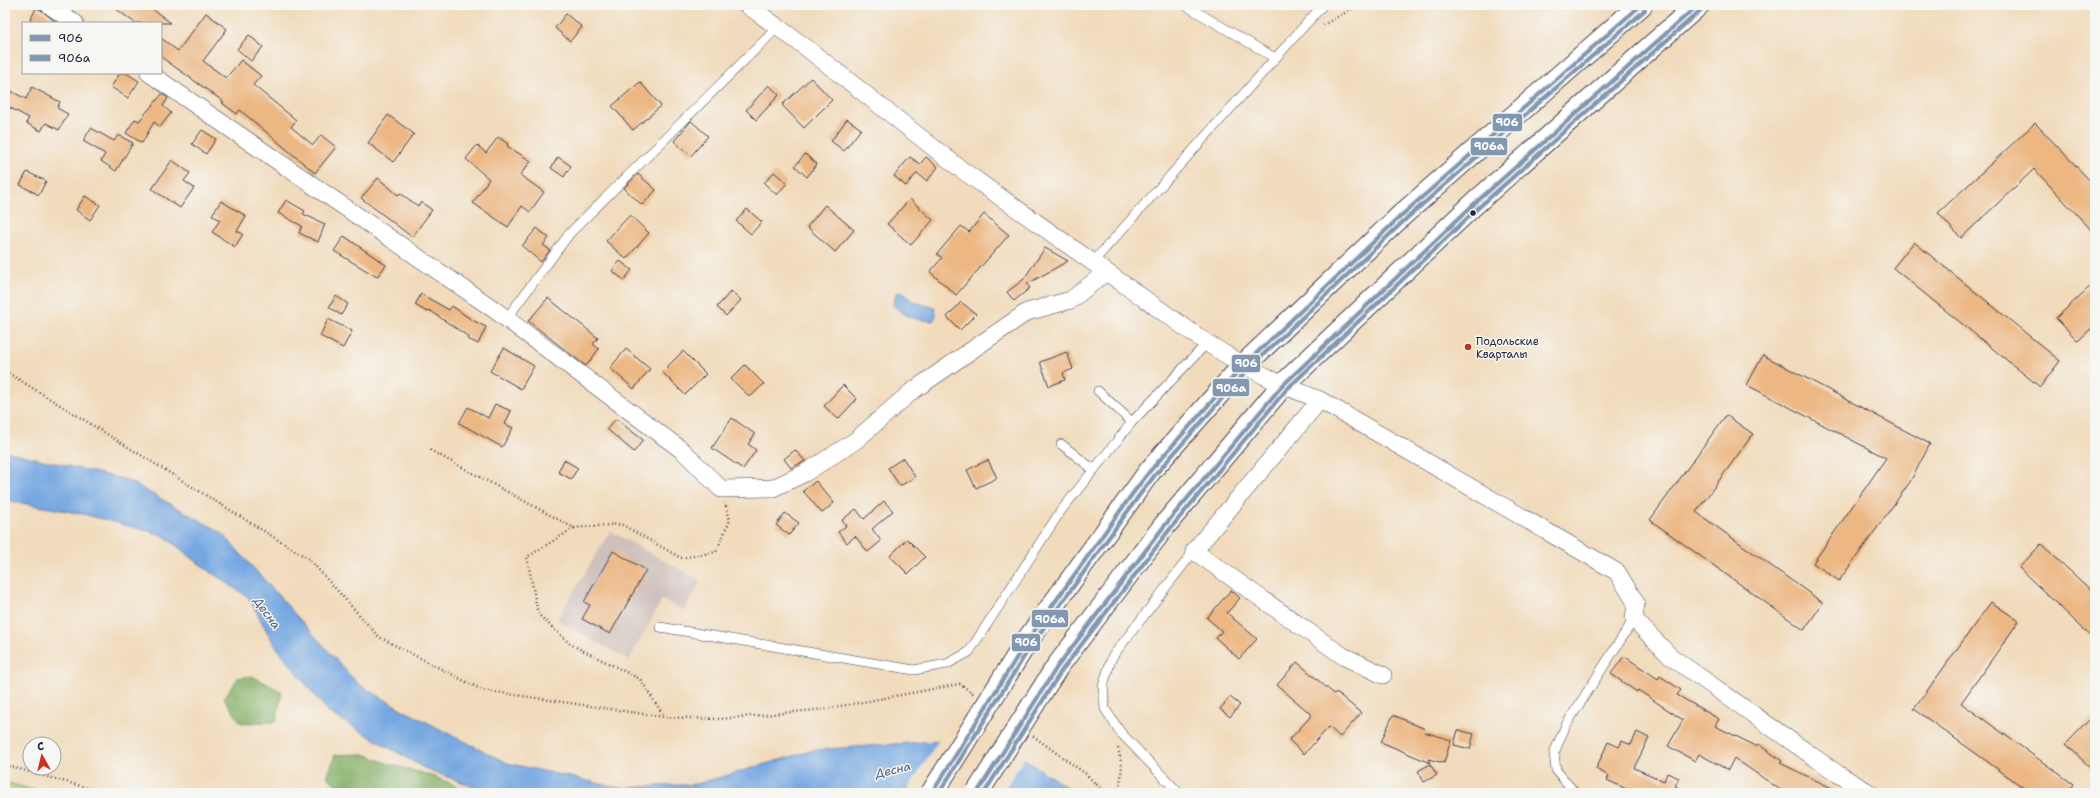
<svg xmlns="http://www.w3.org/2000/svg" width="2100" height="798" font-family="'Shantell Sans',sans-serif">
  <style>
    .industrial { fill: #cfc0bb }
    .green { fill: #a7cc76; stroke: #647758 }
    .forest { fill: #85b067; stroke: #546951 }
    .water { fill: #76a7e1; stroke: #4c648e }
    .pier { fill: #f1dbbc }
    .building { fill: #ecb783 }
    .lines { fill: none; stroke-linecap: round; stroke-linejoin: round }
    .lane-casing { stroke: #413e4e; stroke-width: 10 }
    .street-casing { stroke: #413e4e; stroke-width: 18 }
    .secondary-casing { stroke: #413e4e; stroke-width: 24 }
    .path { stroke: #413e4e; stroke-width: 2.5; stroke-dasharray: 1 3; stroke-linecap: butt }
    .lane { stroke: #fff; stroke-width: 9 }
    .street { stroke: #fff; stroke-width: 17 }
    .secondary { stroke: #fff; stroke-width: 22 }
    .secondary-bridge-casing { stroke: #413e4e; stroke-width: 24; stroke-linecap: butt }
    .secondary-bridge { stroke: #fff; stroke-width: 22 }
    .bus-1-casing { stroke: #f6f6f2; stroke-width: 7 }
    .bus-2-casing { stroke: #f6f6f2; stroke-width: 7 }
    .bus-1 { stroke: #8298b1; stroke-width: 4 }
    .bus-2 { stroke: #8298b1; stroke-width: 4 }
    .bus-dot { fill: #22223b; stroke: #f6f6f2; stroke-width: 1.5 }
    .poi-dot { fill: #c8321e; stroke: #f6f6f2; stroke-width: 1.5 }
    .labels { text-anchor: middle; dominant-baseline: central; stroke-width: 3; stroke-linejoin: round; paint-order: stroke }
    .poi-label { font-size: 11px; fill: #22223b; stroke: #f6f6f2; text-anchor: start }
    .water-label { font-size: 12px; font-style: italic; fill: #44577d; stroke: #f6f6f2 }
    .line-badge { stroke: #f6f6f2; stroke-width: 1.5 }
    .badge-label { font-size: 11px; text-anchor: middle; font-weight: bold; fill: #fff }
  </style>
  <rect width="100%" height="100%" fill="#f6f6f2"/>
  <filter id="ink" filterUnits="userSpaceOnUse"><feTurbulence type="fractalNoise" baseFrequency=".025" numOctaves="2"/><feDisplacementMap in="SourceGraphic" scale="8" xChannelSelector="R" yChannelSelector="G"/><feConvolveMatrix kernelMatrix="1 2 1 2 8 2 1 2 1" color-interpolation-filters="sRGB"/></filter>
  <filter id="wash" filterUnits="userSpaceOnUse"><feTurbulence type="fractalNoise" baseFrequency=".012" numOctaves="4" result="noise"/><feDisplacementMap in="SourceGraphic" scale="16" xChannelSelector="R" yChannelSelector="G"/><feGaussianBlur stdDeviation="0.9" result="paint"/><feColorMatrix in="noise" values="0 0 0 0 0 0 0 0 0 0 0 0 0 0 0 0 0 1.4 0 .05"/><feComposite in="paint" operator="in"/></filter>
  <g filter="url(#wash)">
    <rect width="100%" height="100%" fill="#f1dbbc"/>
    <path class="industrial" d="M610 531 701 581 684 610 662 600 629 660 557 620Z"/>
    <path class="green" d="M5 782 45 793H5Z"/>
    <path class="forest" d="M252 676 282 692 276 722 241 723 224 698 238 678Z
      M364 754 389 764 433 776 472 793H347L327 777 335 755Z"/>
    <path class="water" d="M902 291 912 301 935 308 936 315 933 321C916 320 905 317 893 305L896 293Z
      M5 451 127 480 221 532 358 684 405 711 507 763 619 788 697 784 814 750 990 737 1076 793H954L916 788 879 793H490L424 768 328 712 274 644 248 597 206 569 163 535 83 514 5 500Z"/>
    <path class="pier" d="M990 735 1025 757 1002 793 906 792 940 738Z"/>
    <g id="blocks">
      <path class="building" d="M111 5H147L171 23H135Z
        M36 8 41 10 57 23H29Z
        M206 13 227 29 203 61 226 78 241 60 261 76 253 85 296 120 291 127 313 145 321 135 336 147 315 173 240 110 237 114 222 103 224 102 161 57V38L178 51Z
        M566 14 582 27 570 41 555 28Z
        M249 35 263 47 251 61 237 49Z
        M120 73H126L139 81 128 98 111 87Z
        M811 78 832 100 804 128 782 105Z
        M640 82 661 106 633 130 612 106Z
        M769 85 779 95 756 120 746 110Z
        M32 87 60 102 57 108 68 114 59 130 46 123 41 131 26 123 29 118 5 105V88L26 99Z
        M162 94 168 98 163 106 171 113 160 127 154 122 142 143 126 133 135 119 139 121Z
        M388 115 414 134 393 162 368 143Z
        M847 119 861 129 844 151 831 141Z
        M691 121 708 136 691 156 674 141Z
        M2035 123 2095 186V234L2034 169 1961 238 1938 213Z
        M91 128 114 141 118 135 133 143 116 171 101 161 105 154 83 141Z
        M202 130 216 139 206 154 192 144Z
        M498 137 508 144 507 146 531 161 520 175 544 192 530 212 522 206 508 227 473 203 489 179 466 159 477 145 486 153Z
        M805 154 817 164 807 177 795 166Z
        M558 157 571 166 564 177 551 168Z
        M910 157 920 164 926 157 938 167 927 181 917 173 906 186 894 176Z
        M172 160 190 173 184 181 194 188 180 208 152 189Z
        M27 172 46 181 39 195 20 185Z
        M774 172 787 183 777 195 764 183Z
        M638 174 656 190 642 205 624 188Z
        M378 178 398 195 400 193 418 206 421 202 432 210 412 237 361 198Z
        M85 196 100 205 90 220 76 210Z
        M910 199 933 220 911 245 887 224Z
        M286 200 305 211 303 214 325 224 318 242 299 233 302 226 278 213Z
        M221 201 246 216 237 231 243 234 235 247 212 232 220 220 212 215Z
        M825 205 854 230 835 252 807 227Z
        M747 209 762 222 751 234 736 221Z
        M984 214 1009 235 956 295 930 272 942 258 937 254 961 226 969 232Z
        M630 215 649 233 626 259 606 241Z
        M537 228 549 238 543 245 550 250 541 262 522 246Z
        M344 236 386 265 377 277 334 251Z
        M1914 242 2060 361 2040 387 1893 268Z
        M1045 248 1068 261 1027 284 1030 288 1014 301 1007 292 1023 280Z
        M620 261 632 270 624 280 612 271Z
        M2095 282V325L2078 341 2056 318Z
        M731 291 741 300 726 316 717 307Z
        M421 294 449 310 452 306 472 320 486 327 478 344 468 339 469 337 429 310 427 312 415 305Z
        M336 296 348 304 341 315 329 307Z
        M548 298 598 338 593 344 599 349 586 366 528 321Z
        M961 302 976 314 960 330 947 317Z
        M328 319 352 331 343 348 320 336Z
        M504 348 534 366 521 389 490 371Z
        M626 349 650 369 634 389 610 368Z
        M683 351 706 374 685 395 662 372Z
        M1067 352 1073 369 1063 373 1065 380 1049 386 1040 362Z
        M1763 355 1930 444 1910 482 1839 581 1813 563 1886 458 1747 385Z
        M745 365 764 384 750 397 731 379Z
        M843 385 857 399 838 419 824 406Z
        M495 404 511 411 505 424 513 428 502 447 459 423 468 407 488 418Z
        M1726 415 1753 434 1696 512 1823 603 1804 630 1650 520Z
        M732 418 755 434 748 444 756 450 743 469 712 448Z
        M616 419 643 440 634 452 607 429Z
        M795 450 805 461 791 468 784 459Z
        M903 458 915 477 900 486 888 468Z
        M564 460 578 468 571 479 558 472Z
        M988 460 997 478 976 488 967 470Z
        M816 481 834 503 822 513 803 491Z
        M884 501 893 511 872 529 881 541 868 552 855 536 847 543 838 532 846 526 842 520 856 509 864 519Z
        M785 513 799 523 789 535 776 525Z
        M907 539 925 557 908 574 890 556Z
        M2041 544 2095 594V640L2019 568Z
        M613 551 646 570 610 634 582 619 590 605 584 602Z
        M1231 590 1240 598 1227 613 1257 639 1239 659 1216 638 1222 631 1207 618Z
        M1991 602 2019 621 1961 703 2073 784 2067 793H2031L1914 709Z
        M1624 656 1658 679 1660 676 1681 690 1677 695 1719 719 1715 726 1756 746 1758 744 1782 761 1780 763 1842 793H1785L1734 758 1728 770 1699 754 1695 761 1668 746 1683 720 1638 690 1637 692 1611 674Z
        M1297 662 1334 694 1336 692 1361 713 1340 737 1329 727 1304 754 1289 740 1312 715 1277 685Z
        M1230 697 1240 705 1230 717 1220 709Z
        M2095 714V772L2066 744Z
        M1393 715 1425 729 1424 732 1451 740 1444 763 1428 759 1430 763 1381 742Z
        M1458 730 1474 734 1470 749 1454 745Z
        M1637 732 1649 738 1634 768 1664 781 1667 773 1679 778 1675 786 1690 793H1635L1607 780 1609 776 1596 769 1608 742 1619 747 1622 741 1631 745Z
        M1430 764 1437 775 1424 782 1418 771Z"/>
    </g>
  </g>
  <g filter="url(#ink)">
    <use href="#blocks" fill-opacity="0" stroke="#413e4e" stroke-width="1"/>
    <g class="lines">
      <defs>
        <path id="lane" d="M1185 5 1275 58
          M1093 262 1323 5
          M507 318 570 233 778 27
          M1098 391 1132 422
          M1061 444 1094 470
          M660 627 914 670 947 664 969 652 1060 512 1132 422 1207 343
          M1179 793 1121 733 1105 709 1103 686 1112 657 1194 551
          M1575 793 1556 770 1554 753 1566 725 1634 619"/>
        <path id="street" d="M49 5 75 23
          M747 5 804 46 962 170 1207 343C1243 366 1279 385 1320 400L1617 572 1636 603 1634 619 1670 656 1838 774 1870 793
          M149 73 492 308 683 451 721 489 773 488 805 473 855 441 911 392 1027 312 1071 300 1106 272
          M1320 400 1194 551 1343 656 1383 675"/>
        <path id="secondary" d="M1027 641 1150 471 1243 366 1403 214 1641 5
          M1057 667 1165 525 1282 386 1473 205 1698 5"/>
      </defs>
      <use href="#lane" class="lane-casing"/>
      <use href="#street" class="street-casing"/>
      <use href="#secondary" class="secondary-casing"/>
      <path class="path" d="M1323 25 1359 5
        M5 371 309 559 379 637 482 690 664 717 720 719 825 709 960 684 974 694
        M430 450 574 528 621 524 681 558 716 552 730 520 725 503
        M574 528 527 557 538 614 570 644 640 679 664 716
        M1033 736 1086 774 1105 793
        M1118 748 1122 766 1119 793
        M5 765 106 793"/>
      <use href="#lane" class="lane"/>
      <use href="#street" class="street"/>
      <use href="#secondary" class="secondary"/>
      <defs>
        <path id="secondary-bridge" d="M932 793 1027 641
          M977 793 1057 667"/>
      </defs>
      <use href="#secondary-bridge" class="secondary-bridge-casing"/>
      <use href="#secondary-bridge" class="secondary-bridge"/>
      <defs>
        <path id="bus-1" d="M932 793 1027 641 1133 493 1150 471 1243 366 1403 214 1641 5
          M977 793 1057 667 1165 525 1282 386 1473 205 1698 5"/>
        <path id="bus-2" d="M939 793 1032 644 1138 497 1155 475 1247 370 1407 218 1645 10
          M984 793 1062 670 1170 529 1286 390 1477 209 1702 9"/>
      </defs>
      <use href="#bus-1" class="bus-1-casing"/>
      <use href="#bus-2" class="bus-2-casing"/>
      <use href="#bus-1" class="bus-1"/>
      <use href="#bus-2" class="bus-2"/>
    </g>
  </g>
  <circle class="bus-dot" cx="1473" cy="213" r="3.5"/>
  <circle class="poi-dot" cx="1468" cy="347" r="4"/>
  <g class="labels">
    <g class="poi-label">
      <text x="1476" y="341">Подольские<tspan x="1476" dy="13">Кварталы</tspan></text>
    </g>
    <g class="water-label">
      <text transform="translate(267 613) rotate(54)">Десна</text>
      <text transform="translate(893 770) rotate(-13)">Десна</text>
    </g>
  </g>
  <g class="line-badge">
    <rect x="1492" y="113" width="31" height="19" rx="4" fill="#8298b1"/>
    <rect x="1470" y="137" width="38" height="19" rx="4" fill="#8298b1"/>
    <rect x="1231" y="354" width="30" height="19" rx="4" fill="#8298b1"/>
    <rect x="1212" y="378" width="38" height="19" rx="4" fill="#8298b1"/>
    <rect x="1031" y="609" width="38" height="19" rx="4" fill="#8298b1"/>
    <rect x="1011" y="633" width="30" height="19" rx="4" fill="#8298b1"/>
  </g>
  <g class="badge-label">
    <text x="1507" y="126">906</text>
    <text x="1489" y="150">906а</text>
    <text x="1246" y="367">906</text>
    <text x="1231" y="392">906а</text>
    <text x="1050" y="623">906а</text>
    <text x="1026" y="646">906</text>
  </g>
  <rect width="2100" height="798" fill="none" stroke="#f6f6f2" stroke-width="20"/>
  <rect x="22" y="22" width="140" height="52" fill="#f6f6f2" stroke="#a1a1a9"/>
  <rect x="30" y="35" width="20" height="6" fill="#8298b1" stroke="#a1a1a9"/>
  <text x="58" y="42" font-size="12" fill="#22223b">906</text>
  <rect x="30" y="55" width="20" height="6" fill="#8298b1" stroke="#a1a1a9"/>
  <text x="58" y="62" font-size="12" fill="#22223b">906а</text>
  <g transform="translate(42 756) rotate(352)"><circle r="19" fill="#f6f6f2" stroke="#a1a1a9"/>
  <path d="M0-3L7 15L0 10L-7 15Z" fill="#c8321e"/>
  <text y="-6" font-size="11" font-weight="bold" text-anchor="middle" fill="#22223b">С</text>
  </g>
</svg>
